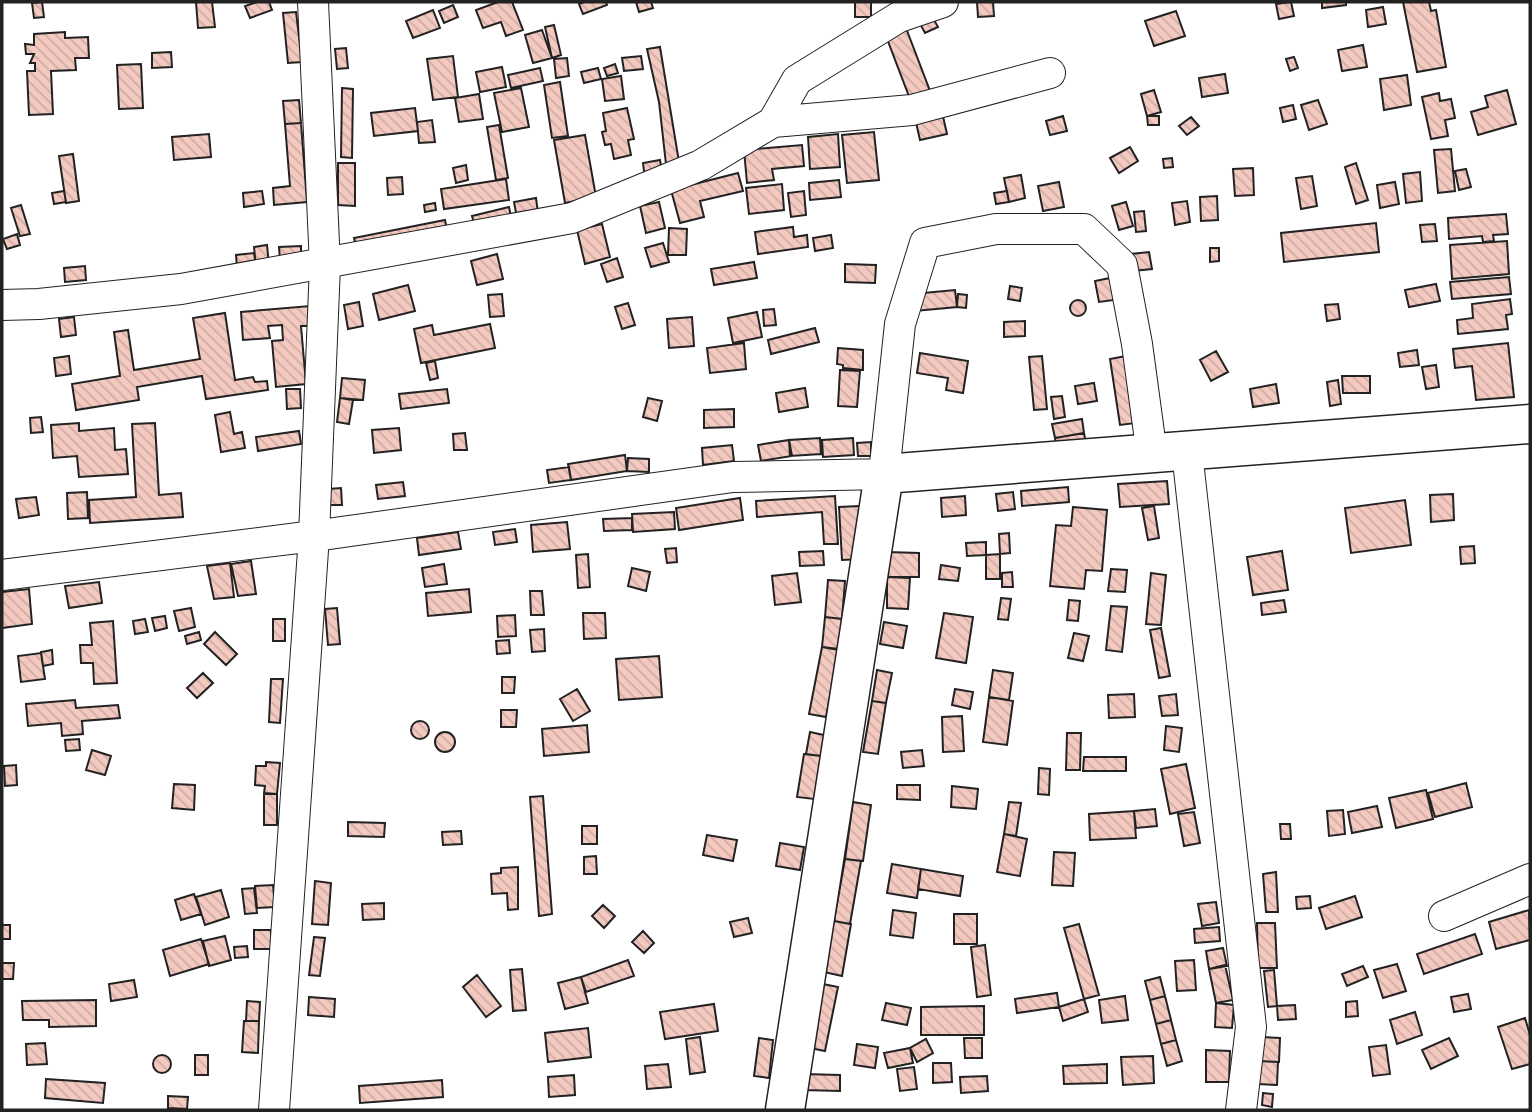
<svg xmlns="http://www.w3.org/2000/svg" width="1532" height="1112" font-family="Lato,sans-serif">
  <style>
    .building { fill: url(#building-back-hatch); stroke: #222; stroke-width: 2 }
    .lines { fill: none; stroke-linecap: round; stroke-linejoin: round }
    .minor-casing { stroke: #222; stroke-width: 32 }
    .major-casing { stroke: #222; stroke-width: 41 }
    .minor { stroke: #fff; stroke-width: 30 }
    .major { stroke: #fff; stroke-width: 38 }
  </style>
  <defs>
    <pattern id="building-back-hatch" width="6" height="6" patternUnits="userSpaceOnUse" patternTransform="scale(1.75)"><rect width="6" height="6" fill="#f3c9c0"/><path d="M-1 5l2 2M0 0l6 6M5-1l2 2" fill="none" stroke="#d0aca5"/></pattern>
  </defs>
  <rect width="100%" height="100%" fill="#fff"/>
  <path class="building" d="M42 2 44 17 34 18 32 3Z
    M196 2H212L215 27 198 28Z
    M257 2H269L272 10 250 18 245 6Z
    M498 2H512L523 30 506 36 501 22 483 28 476 10Z
    M584 2H606L607 5 583 14 579 4Z
    M636 2H651L653 8 639 12Z
    M855 2H871V17H855Z
    M977 2H993L994 16 978 17Z
    M1291 2 1294 16 1279 19 1276 4Z
    M1322 2H1346V5L1322 8Z
    M1403 2H1429L1431 11 1436 10 1446 67 1417 72Z
    M453 5 458 17 444 23 439 11Z
    M1383 7 1386 24 1368 27 1366 10Z
    M433 10 440 28 413 38 406 21Z
    M1176 11 1185 36 1154 46 1145 21Z
    M296 12 302 62 288 63 283 13Z
    M930 13 938 27 925 33 918 20Z
    M554 25 561 55 552 58 545 27Z
    M906 28 930 91 910 99 886 36Z
    M542 30 552 58 533 63 525 35Z
    M65 32V38L88 37 89 58H75L76 70 51 71 53 114 29 115 27 71H35V63H30L34 54H26L25 44 34 45V34Z
    M1363 45 1367 67 1342 71 1338 50Z
    M660 47 679 162 666 164 659 102 647 49Z
    M346 48 348 68 337 69 335 49Z
    M171 52 172 67 152 68V53Z
    M453 56 458 97 433 100 427 59Z
    M641 56 643 69 624 71 622 58Z
    M1294 57 1298 68 1290 71 1286 59Z
    M567 58 569 76 556 78 554 59Z
    M141 64 143 108 119 109 117 65Z
    M615 64 618 73 607 76 604 68Z
    M502 67 506 87 480 92 476 72Z
    M540 68 543 81 511 88 508 75Z
    M598 68 601 79 584 83 581 72Z
    M1225 74 1228 93 1202 97 1199 78Z
    M1407 75 1411 105 1384 110 1380 79Z
    M621 76 624 99 605 101 602 79Z
    M560 82 568 136 552 138 544 85Z
    M342 88 353 89 352 158 341 157Z
    M521 88 529 127 502 132 494 93Z
    M1154 90 1161 112 1147 116 1141 94Z
    M1507 90 1516 124 1478 135 1471 112 1488 107 1485 96Z
    M1439 93 1440 101 1451 99 1455 118 1445 120 1448 136 1431 139 1422 97Z
    M479 94 483 119 459 122 455 98Z
    M299 100 301 123 285 124 283 101Z
    M1318 100 1327 124 1309 130 1301 105Z
    M1293 105 1296 119 1283 122 1280 108Z
    M415 108 418 131 374 136 371 113Z
    M627 108 634 139 628 140 631 155 614 159 611 144 605 145 602 132 606 131 603 113Z
    M942 112 947 134 920 140 915 118Z
    M1063 116 1067 131 1050 135 1046 121Z
    M1147 116H1159V125H1148Z
    M1191 117 1199 126 1187 135 1179 126Z
    M432 120 435 142 419 143 417 122Z
    M301 123 307 202 274 205 273 188 290 186 285 124Z
    M499 125 508 178 496 180 487 127Z
    M874 132 879 180 847 183 842 135Z
    M209 134 211 157 174 160 172 137Z
    M838 134 840 167 810 169 808 137Z
    M585 135 596 197 565 203 554 140Z
    M802 145 804 166 772 169 774 180 747 183 744 150Z
    M1130 147 1138 161 1119 173 1110 158Z
    M1451 149 1455 191 1438 193 1434 150Z
    M73 154 79 201 66 203 59 156Z
    M1172 158 1173 167 1164 168 1163 159Z
    M660 160 663 177 645 179 643 163Z
    M338 163H355V206L338 205Z
    M1356 163 1368 200 1356 204 1345 167Z
    M466 165 468 180 456 183 453 168Z
    M1253 168 1254 195 1235 196 1233 169Z
    M1466 169 1471 187 1459 190 1455 171Z
    M1420 172 1422 201 1406 203 1403 174Z
    M738 173 743 191 700 201 704 217 680 223 671 190Z
    M1021 175 1025 198 1009 202 1004 178Z
    M1312 176 1317 206 1301 209 1296 178Z
    M402 177 403 194 388 195 387 178Z
    M506 179 509 200 444 209 441 189Z
    M839 180 841 197 810 200 809 183Z
    M1059 182 1064 207 1043 211 1038 186Z
    M1395 182 1399 204 1380 208 1377 185Z
    M782 184 784 210 749 214 746 188Z
    M64 191 66 202 54 204 52 193Z
    M262 191 264 204 244 207 243 193Z
    M804 191 806 215 791 217 788 193Z
    M1007 191 1009 202 996 204 994 193Z
    M1217 196 1218 220 1201 221 1200 197Z
    M536 198 538 213 517 218 514 202Z
    M1187 201 1190 222 1175 225 1172 203Z
    M659 202 665 228 646 233 640 206Z
    M1126 202 1133 226 1119 230 1112 206Z
    M435 203 436 210 425 212 424 205Z
    M21 205 30 234 20 236 11 208Z
    M509 207 512 222 476 230 472 216Z
    M1144 211 1146 231 1136 232 1134 212Z
    M1506 214 1508 234 1493 235 1494 241 1483 242 1482 236 1449 239 1448 218Z
    M445 220 449 238 358 255 354 238Z
    M1376 223 1379 252 1284 262 1281 233Z
    M602 224 610 257 585 264 577 230Z
    M1435 224 1437 241 1422 242 1420 225Z
    M793 227 794 237 807 235 808 247 758 254 755 232Z
    M669 228 687 229 686 255H668Z
    M17 234 20 245 7 249 3 239Z
    M831 235 833 248 815 251 813 238Z
    M1507 241 1509 274 1452 279 1450 245Z
    M663 243 669 262 651 267 645 248Z
    M267 245 269 265 256 267 254 247Z
    M301 246V259L280 260 279 247Z
    M1210 248H1219V261L1210 262Z
    M1149 252 1152 269 1133 271 1131 254Z
    M254 253 256 265 237 268 236 255Z
    M497 254 503 279 477 285 471 261Z
    M617 258 623 277 607 282 601 264Z
    M754 262 757 278 714 285 711 269Z
    M845 264 876 265 875 283 845 282Z
    M85 266 86 280 65 282 64 268Z
    M1509 277 1511 294 1452 299 1450 282Z
    M1110 278 1114 300 1099 302 1095 281Z
    M1436 284 1440 301 1409 307 1405 290Z
    M408 285 415 311 379 320 373 294Z
    M1010 286 1022 288 1020 301 1008 299Z
    M955 290 957 307 915 311 913 294Z
    M502 294 504 316 490 317 488 295Z
    M958 294 967 295 966 308 957 307Z
    M1510 299 1512 314 1506 315 1508 329 1458 334 1457 320 1473 318 1472 304Z
    M1070 308a8 8 0 1 1 16 0a8 8 0 1 1-16 0Z
    M359 302 363 326 348 329 344 305Z
    M628 303 635 325 622 329 615 307Z
    M1338 304 1340 319 1327 321 1325 305Z
    M310 306 312 326H301L306 384 276 387 272 341 283 340 282 325 268 326 270 338 243 340 241 312Z
    M774 309 776 325 764 326 763 310Z
    M757 312 762 337 733 343 728 318Z
    M225 313 235 380 253 377 255 382 267 381 268 390 206 399 202 376 137 387 139 400 76 410 72 384 120 376 114 332 128 330 134 370 200 359 193 318Z
    M74 317 76 335 61 337 59 319Z
    M692 317 694 346 669 348 667 319Z
    M1025 321V336L1004 337V322Z
    M490 324 495 348 421 363 414 329 432 325 434 335Z
    M815 328 819 342 771 354 768 340Z
    M744 343 746 369 710 373 707 348Z
    M1508 343 1514 397 1476 400 1472 366 1455 368 1453 349Z
    M838 348 863 350V370L843 368V365L837 364Z
    M1417 350 1419 365 1400 367 1398 353Z
    M1216 351 1228 372 1211 381 1200 360Z
    M920 353 968 361 963 393 946 390 948 378 917 373Z
    M69 356 71 374 56 376 54 358Z
    M1042 356 1047 409 1034 410 1029 357Z
    M1126 356 1136 423 1120 425 1110 359Z
    M435 361 438 378 430 380 426 363Z
    M1436 365 1439 387 1426 389 1422 367Z
    M840 370 860 371 857 407 838 406Z
    M1342 376H1370V393H1343Z
    M342 378 365 380 363 400 340 398Z
    M1338 380 1341 404 1330 406 1327 382Z
    M1094 383 1097 401 1078 404 1075 386Z
    M1276 384 1279 403 1253 407 1250 389Z
    M805 388 808 407 779 412 776 393Z
    M286 389H300L301 408 287 409Z
    M447 389 449 403 401 409 399 394Z
    M1062 396 1065 417 1054 419 1051 397Z
    M340 398 353 400 349 424 337 422Z
    M648 398 662 401 657 421 643 417Z
    M734 409V427L704 428V410Z
    M230 412 234 434 242 432 245 448 221 452 215 415Z
    M41 417 43 432 31 433 30 418Z
    M1082 419 1084 433 1055 438 1052 424Z
    M79 423V431L114 428 115 450 126 449 128 474 79 477 77 456 53 458 51 425Z
    M155 423 159 495 181 493 183 517 90 523 89 500 136 497 132 424Z
    M399 428 401 450 374 453 372 430Z
    M299 431 301 444 258 451 256 437Z
    M465 433 467 450H454L453 434Z
    M1084 433 1087 449 1057 453 1055 438Z
    M820 438 821 454 790 456 789 440Z
    M853 438 854 455 823 457 822 440Z
    M789 440 792 456 761 461 758 445Z
    M871 442V456H858L857 443Z
    M732 445 734 461 703 465 702 448Z
    M625 455 627 471 571 480 568 464Z
    M628 458 649 459V472L627 471Z
    M569 467 571 480 549 483 547 470Z
    M1167 481 1169 504 1120 507 1118 484Z
    M403 482 405 496 378 499 376 485Z
    M1068 487 1069 502 1022 506 1021 491Z
    M341 488 342 505H329L328 489Z
    M87 492 88 518 68 519 67 493Z
    M1013 492 1015 509 998 511 996 494Z
    M1453 494 1454 520 1431 522 1430 495Z
    M835 496 838 544H824L822 512 757 517 756 501Z
    M965 496 966 515 942 517 941 498Z
    M36 497 39 515 19 518 16 499Z
    M740 498 743 520 679 530 676 508Z
    M1405 500 1411 545 1351 553 1345 508Z
    M859 506 862 559 842 560 839 507Z
    M1154 506 1159 538 1148 540 1142 508Z
    M1073 507 1107 510 1102 571 1086 570 1084 589 1050 586 1056 525 1071 526Z
    M674 512 675 529 633 532 632 514Z
    M632 518V530L604 531 603 519Z
    M567 522 570 549 533 552 531 525Z
    M515 529 517 542 495 545 493 532Z
    M458 532 461 549 419 555 417 538Z
    M1009 533 1010 553 1000 554 999 534Z
    M986 542V555L967 556 966 543Z
    M1474 546 1475 563 1461 564 1460 547Z
    M676 548 677 562 667 563 665 549Z
    M823 551 824 565 800 566 799 552Z
    M1282 551 1288 590 1253 595 1247 557Z
    M887 552 919 553V577H887Z
    M588 554 590 587 578 588 576 555Z
    M1000 554V579H986V555Z
    M251 561 256 594 238 596 231 564Z
    M230 563 234 597 214 599 207 566Z
    M444 564 447 584 425 587 422 568Z
    M941 565 960 568 958 581 939 579Z
    M632 568 650 572 646 591 628 586Z
    M1111 569 1127 570 1125 592 1108 591Z
    M1012 572 1013 587H1002V573Z
    M797 573 801 602 775 605 772 576Z
    M1151 573 1166 575 1161 625 1146 624Z
    M887 577 910 578 908 609 887 608Z
    M828 580 845 581 842 619 825 617Z
    M99 582 102 603 69 608 65 586Z
    M29 589 32 624 2 628V592Z
    M469 589 471 612 428 616 426 593Z
    M530 591H542L544 615H531Z
    M1001 598 1011 599 1008 620 998 619Z
    M1069 600 1080 601 1078 621 1067 620Z
    M1284 600 1286 612 1262 615 1261 603Z
    M1111 606 1127 607 1122 652 1106 650Z
    M191 608 195 627 179 631 174 611Z
    M337 608 340 644 328 645 325 609Z
    M583 613H605L606 638 584 639Z
    M944 613 973 617 966 663 936 658Z
    M515 615 516 636 498 637 497 616Z
    M165 616 167 628 155 631 152 618Z
    M825 617 842 619 839 649 822 647Z
    M145 619 148 632 135 634 133 621Z
    M273 619H285V641H273Z
    M113 621 117 683 94 684 93 663H81L80 645H92L90 623Z
    M884 622 907 626 903 648 880 644Z
    M1161 628 1170 676 1159 678 1150 630Z
    M544 629 545 651 532 652 530 630Z
    M199 632 201 640 187 644 185 636Z
    M215 632 237 654 226 665 204 644Z
    M1074 633 1089 636 1083 661 1068 658Z
    M509 640 510 653 497 654 496 641Z
    M822 647 839 650 826 717 809 714Z
    M52 650 53 664 43 666 41 652Z
    M41 653 45 679 21 682 18 656Z
    M659 656 662 697 619 700 616 659Z
    M877 670 892 673 886 703 872 701Z
    M993 670 1013 673 1009 700 989 697Z
    M203 673 213 683 197 698 187 688Z
    M502 677H515L514 693H502Z
    M271 679H283L280 723 269 722Z
    M577 689 590 711 573 721 560 699Z
    M955 689 973 692 970 709 952 705Z
    M1134 694 1135 717 1109 718 1108 695Z
    M1176 694 1178 715 1162 716 1159 696Z
    M989 697 1013 701 1007 745 983 742Z
    M75 700 76 708 118 705 120 718 82 721 83 734 62 736 61 723 28 726 26 704Z
    M872 701 886 703 878 754 863 752Z
    M501 710H517L516 727H501Z
    M962 716 964 751 943 752 942 717Z
    M411 730a9 9 0 1 1 18 0a9 9 0 1 1-18 0Z
    M587 725 589 752 544 756 542 729Z
    M1166 726 1182 728 1179 752 1164 750Z
    M435 742a10 10 0 1 1 20 0a10 10 0 1 1-20 0Z
    M810 732 824 735 821 756 806 754Z
    M1067 733H1081L1080 770H1066Z
    M79 739 80 750 66 751 65 740Z
    M92 750 111 756 105 775 86 770Z
    M922 750 924 766 903 768 901 752Z
    M804 754 821 756 814 799 797 797Z
    M1084 757H1126V771H1083Z
    M266 762 280 763 277 794 264 793 265 786 255 785 256 766H266Z
    M1186 764 1195 808 1170 814 1161 769Z
    M16 765 17 785 5 786 4 766Z
    M1039 768 1050 769 1049 795 1038 794Z
    M1466 783 1472 807 1435 817 1428 793Z
    M174 784 195 785 194 810 172 808Z
    M897 785H920V800L897 799Z
    M952 786 978 789 976 809 951 807Z
    M1426 790 1433 819 1396 828 1389 798Z
    M264 794H277V825H264Z
    M543 796 552 914 539 916 530 797Z
    M853 802 871 805 863 861 845 859Z
    M1009 802 1021 803 1016 836 1004 834Z
    M1377 806 1382 827 1352 833 1348 812Z
    M1155 809 1157 826 1136 828 1134 811Z
    M1343 810 1345 834 1329 836 1327 811Z
    M1134 811 1136 838 1090 840 1089 814Z
    M1194 812 1200 843 1184 846 1178 814Z
    M348 822 385 823 384 837 348 836Z
    M1280 824H1290L1291 839H1281Z
    M582 826H597V844H582Z
    M461 831 462 844 443 845 442 832Z
    M1004 834 1027 839 1020 876 997 872Z
    M707 835 737 840 733 861 703 855Z
    M780 843 804 847 800 870 776 866Z
    M1054 852 1075 853 1073 886 1052 885Z
    M596 856 597 874H584V857Z
    M845 859 861 861 850 924 834 921Z
    M892 864 921 869 917 898 887 893Z
    M518 867V909L508 910 507 893 492 894 491 874 501 873V868Z
    M921 869 963 876 960 896 918 889Z
    M1276 872 1278 912H1266L1263 874Z
    M315 881 331 883 328 925 312 924Z
    M273 885 275 907 257 908 255 886Z
    M254 888 257 913 245 914 242 889Z
    M221 890 229 917 205 925 196 897Z
    M194 894 201 914 181 920 175 900Z
    M1310 896 1311 908 1297 909 1296 897Z
    M1355 896 1362 917 1326 929 1319 908Z
    M1216 902 1219 923 1202 926 1198 904Z
    M384 903V919L363 920 362 904Z
    M603 905 615 916 604 928 592 916Z
    M893 910 916 913 913 938 890 935Z
    M1529 910 1530 940 1496 949 1489 922Z
    M954 914H977V944H954Z
    M748 918 752 933 734 937 730 922Z
    M834 921 851 924 842 976 824 972Z
    M1257 923H1275L1277 968H1258Z
    M1079 924 1099 995 1084 999 1064 928Z
    M2 925H10V939H2Z
    M1219 927 1220 941 1195 943 1194 929Z
    M254 930H271V949H254Z
    M643 931 654 943 644 953 632 942Z
    M1475 934 1482 954 1424 974 1417 954Z
    M225 936 231 960 209 966 203 941Z
    M314 937 325 938 320 976 309 975Z
    M201 939 209 964 170 976 163 950Z
    M985 945 991 995 977 997 971 947Z
    M247 946 248 957 235 958 234 947Z
    M1223 948 1227 966 1209 969 1206 951Z
    M628 960 634 976 586 992 581 977Z
    M1194 960 1196 990 1177 991 1175 961Z
    M2 963H14L13 979H2Z
    M1397 964 1406 991 1383 998 1374 970Z
    M1225 965 1233 1000 1216 1003 1209 969Z
    M1363 966 1368 977 1347 986 1342 974Z
    M522 969 526 1010 513 1011 510 970Z
    M1274 970 1277 1006 1268 1007 1264 971Z
    M477 975 501 1006 486 1017 463 987Z
    M581 977 588 1003 565 1009 558 983Z
    M1160 977 1165 996 1150 1000 1145 981Z
    M134 980 137 997 111 1001 109 984Z
    M823 984 838 987 825 1051 810 1048Z
    M1057 993 1059 1007 1017 1013 1015 999Z
    M1468 994 1471 1009 1454 1012 1451 997Z
    M1125 996 1128 1020 1102 1023 1099 1000Z
    M1165 996 1171 1020 1156 1024 1150 1000Z
    M309 997 335 999 334 1017 308 1015Z
    M1084 999 1088 1012 1063 1021 1059 1007Z
    M96 1000V1026L49 1027V1020H23L22 1001Z
    M247 1001 260 1002 259 1021H246Z
    M1357 1001 1358 1016 1346 1017V1002Z
    M886 1003 911 1008 907 1025 882 1020Z
    M1216 1003 1234 1005 1232 1028 1215 1027Z
    M714 1004 718 1031 665 1039 660 1012Z
    M1295 1005 1296 1019 1278 1020 1277 1006Z
    M984 1006V1035H921V1007Z
    M1415 1012 1422 1035 1397 1044 1390 1020Z
    M1525 1018 1530 1035V1064L1512 1069 1498 1027Z
    M1171 1020 1176 1040 1161 1044 1156 1024Z
    M244 1021H259L258 1053 242 1052Z
    M588 1028 591 1057 548 1062 545 1033Z
    M700 1037 705 1072 690 1074 686 1039Z
    M1261 1037 1280 1038 1279 1062 1260 1061Z
    M759 1038 773 1040 769 1078 754 1076Z
    M964 1038H982V1058H965Z
    M1449 1038 1458 1056 1431 1069 1422 1050Z
    M926 1039 933 1053 917 1062 910 1048Z
    M1176 1040 1182 1061 1167 1066 1161 1044Z
    M45 1043 47 1064 27 1065 26 1044Z
    M857 1044 878 1047 875 1068 854 1065Z
    M1386 1045 1390 1074 1373 1076 1369 1047Z
    M910 1048 913 1063 888 1068 884 1053Z
    M1206 1050 1230 1051 1229 1082H1206Z
    M195 1055H208V1075H195Z
    M153 1064a9 9 0 1 1 18 0a9 9 0 1 1-18 0Z
    M1153 1056 1154 1083 1123 1085 1121 1057Z
    M1260 1061 1278 1062 1277 1085 1258 1084Z
    M933 1063H951L952 1082 933 1083Z
    M668 1064 671 1087 647 1089 645 1066Z
    M1107 1064V1083L1064 1084 1063 1066Z
    M914 1067 917 1089 900 1091 897 1069Z
    M803 1074 840 1075V1091L803 1090Z
    M574 1075 575 1095 549 1097 548 1077Z
    M987 1076 988 1091 961 1093 960 1077Z
    M46 1079 105 1083 103 1103 45 1098Z
    M442 1080 443 1097 360 1103 359 1086Z
    M1263 1093 1273 1094 1272 1107 1262 1105Z
    M168 1096 188 1097 187 1109 168 1108Z"/>
  <g class="lines">
    <defs>
      <path id="minor" d="M773 122 797 80 899 17 943 2
        M2 305 39 304 181 289 572 218 701 165 773 122 912 110 1050 73
        M1187 452 1251 1027 1241 1110
        M2 575 314 536 733 477 884 474 900 324 925 243 996 229H1084L1122 265 1137 344 1152 455
        M1444 916 1530 879
        M274 1110 314 536 325 265 313 2"/>
      <path id="major" d="M785 1110 884 474 1530 424"/>
    </defs>
    <use href="#minor" class="minor-casing"/>
    <use href="#major" class="major-casing"/>
    <use href="#minor" class="minor"/>
    <use href="#major" class="major"/>
  </g>
  <rect width="1532" height="1112" fill="none" stroke="#222222" stroke-width="7"/>
</svg>
